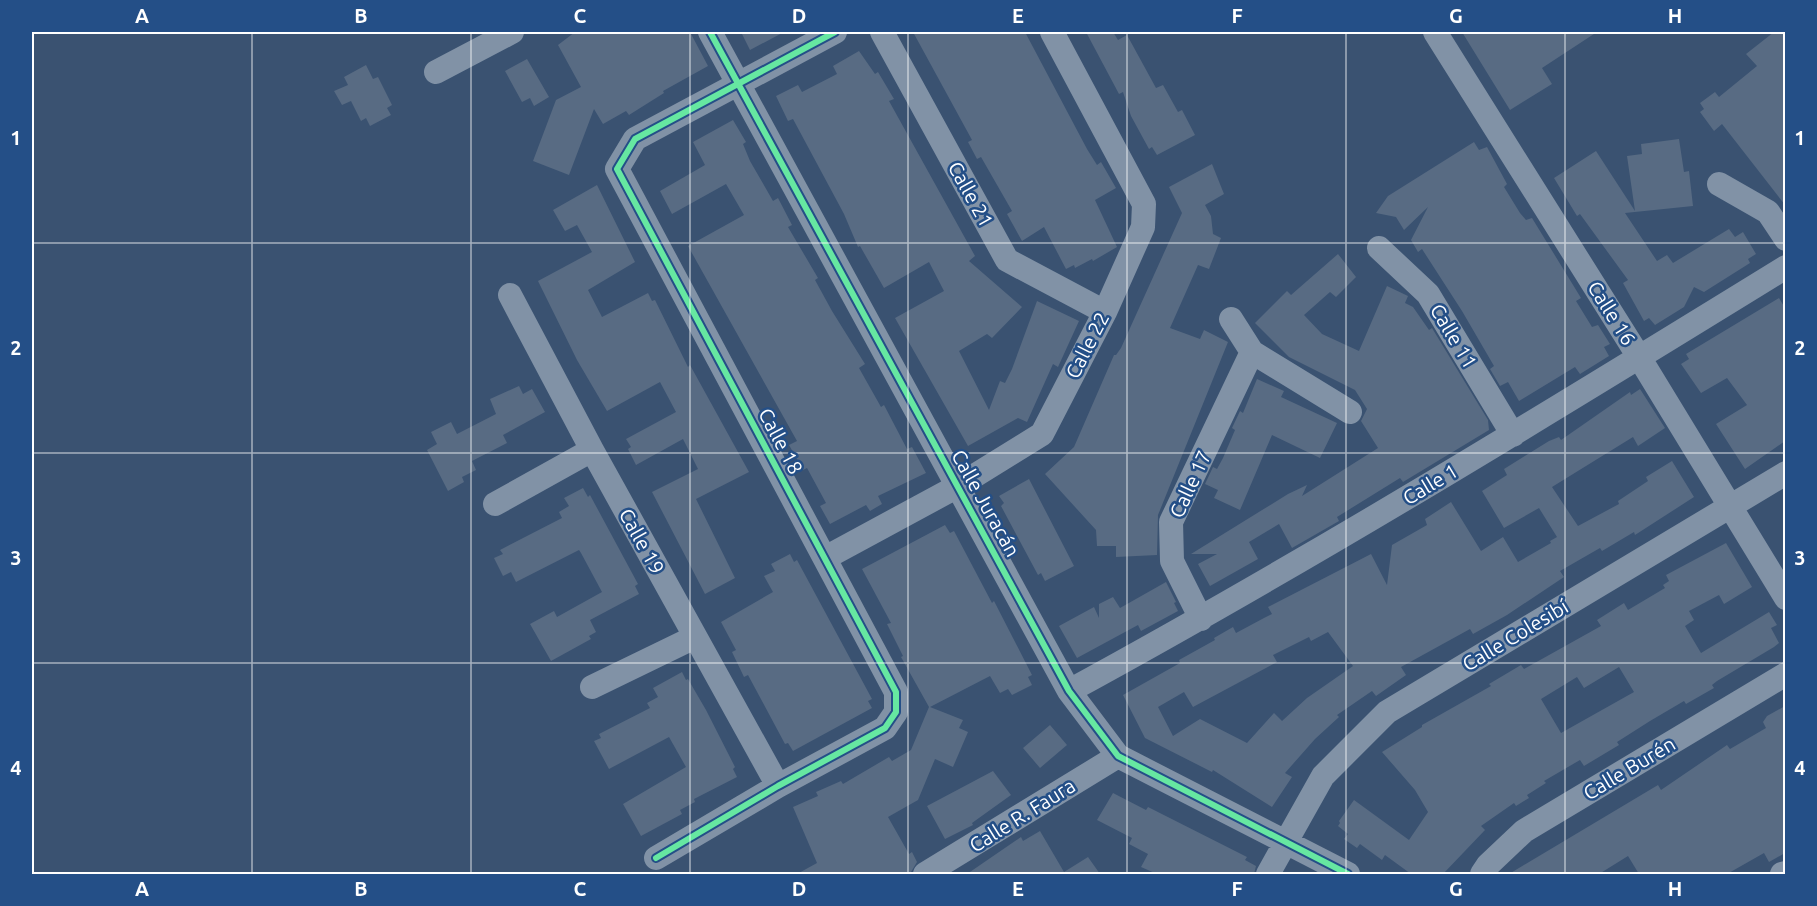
<svg xmlns="http://www.w3.org/2000/svg" width="1817" height="906" font-family="Ubuntu,sans-serif">
  <style>
    .building { fill: #586b83; fill-rule: evenodd }
    .lines { fill: none; stroke-linecap: round; stroke-linejoin: round }
    .minor { stroke: #8192a6; stroke-width: 24 }
    .cycleway-casing { stroke: #244f87; stroke-width: 10 }
    .cycleway { stroke: #66e7a1; stroke-width: 6 }
    .grid { fill: none; stroke: #fff; stroke-width: 1.5; stroke-opacity: 0.55 }
    .labels { text-anchor: middle; dominant-baseline: central; stroke-width: 5; stroke-linejoin: round; paint-order: stroke }
    .street-label { font-size: 20px; fill: #fff; stroke: #244f87 }
    .neatline { fill: none; stroke: #fff; stroke-width: 2 }
    .grid-label { font-size: 20px; text-anchor: middle; font-weight: bold; fill: #fff }
  </style>
  <rect width="100%" height="100%" fill="#3a5271"/>
  <path class="building" d="M575 32H690L708 66 663 91 664 93 629 115 626 111 603 124 594 109 569 175 533 161 556 100 581 87 558 45Z
    M741 32H784L750 50Z
    M913 32H1025L1087 149 1097 165 1101 162 1116 188 1095 200 1117 247 1093 261 1092 259 1075 268 1074 265 1066 269 1044 227 1022 241 1007 214 1012 211 981 157 977 159 968 142 972 140Z
    M1086 32H1113L1118 40 1127 35 1156 88 1163 85 1178 112 1182 110 1195 135 1157 155 1152 147 1149 149 1131 116 1123 92 1119 94Z
    M1462 32H1597L1542 68 1552 84 1510 110Z
    M1774 32H1785V205L1722 124 1714 131 1700 112 1704 109 1700 103 1715 92 1719 97 1757 66 1746 54Z
    M859 51 875 74 878 72 894 99 889 101 975 256 969 261 1022 307 992 338 987 334 959 351 989 410 1000 381 1005 383 1012 369 1037 301 1079 321 1058 367 1053 364 1027 422 1018 418 968 446 895 318 944 291 929 262 884 288 860 246 858 247 844 214 793 119 788 121 776 96 798 85 802 92 837 74 833 66Z
    M527 59 549 97 534 106 530 98 522 102 505 71Z
    M366 65 373 79 378 77 392 105 387 108 391 115 370 126 366 118 361 121 351 101 342 105 334 91 348 85 344 77Z
    M733 120 746 142 743 144 750 161 773 201 778 198 792 225 788 227 818 278 815 280 832 311 865 364 859 368 881 407 884 405 907 449 912 447 926 473 878 496 882 504 870 511 866 505 830 524 820 506 826 503 807 468 803 470 789 445 797 441 688 246 744 215 726 184 672 214 660 191 705 165 693 142Z
    M1679 139 1684 172 1689 171 1693 206 1625 213 1657 261 1667 255 1673 263 1729 229 1735 237 1743 232 1756 254 1748 259 1750 263 1704 292 1694 287 1684 307 1655 325 1649 318 1644 321 1623 283 1628 280 1580 214 1577 216 1554 178 1596 151 1635 211 1627 156 1642 154 1641 144Z
    M1474 142 1479 150 1487 147 1507 184 1504 187 1520 213 1526 220 1532 218 1581 298 1576 301 1592 327 1598 325 1610 344 1604 347 1609 356 1580 374 1575 367 1519 401 1508 382 1500 386 1490 369 1494 366 1462 311 1422 249 1418 252 1411 240 1428 207 1404 230 1396 217 1376 213 1388 196Z
    M1212 164 1224 194 1205 205 1211 216 1213 234 1221 238 1209 269 1198 265 1170 328 1200 339 1204 330 1228 342 1158 515 1157 555 1116 557V546H1097L1096 530 1045 474 1074 447 1114 355H1116L1121 348 1182 213 1169 187Z
    M597 185 635 262 588 290 602 317 648 293 652 301 655 300 688 367 690 365 749 472 696 499 735 578 705 594 652 492 698 469 683 439 636 465 628 449 631 447 626 439 676 412 660 382 607 411 577 360 538 281 592 252 577 225 565 231 553 210Z
    M1338 254 1356 277 1336 297 1330 292 1304 315 1322 334 1359 351 1387 286 1408 296 1405 303 1413 307 1429 330 1432 328 1488 420 1489 430 1403 482 1400 478 1337 517 1339 521 1292 548 1279 524 1249 542 1258 559 1210 586 1198 564 1217 554H1191L1288 494 1307 485 1302 496 1378 448 1361 421 1367 409 1355 390 1289 357 1255 323 1287 291 1291 295Z
    M1779 298 1785 308V441L1745 469 1716 424 1747 405 1727 378 1701 393 1681 364 1689 359 1686 354Z
    M1257 379 1284 391 1281 397 1337 423 1320 458 1272 435 1240 510 1214 498 1218 490 1205 484 1213 467 1217 469 1223 458 1235 430 1232 428 1240 411 1243 413Z
    M519 386 523 394 532 389 545 412 503 435 507 443 472 461 476 470 462 477 464 482 448 491 427 450 437 444 431 432 451 422 457 434 496 414 490 399Z
    M1640 389 1665 428 1638 446 1633 437 1552 487 1578 526 1619 504 1618 501 1648 481 1646 477 1672 461 1694 497 1635 535 1634 532 1602 551 1600 548 1560 571 1564 577 1507 615 1473 634 1470 629 1401 667 1406 675 1376 696 1372 691 1337 715 1339 717 1315 739 1285 773 1292 777 1272 807 1213 770 1212 772 1145 738 1123 695 1180 663 1179 660 1215 640 1214 638 1233 627 1236 633 1264 618 1272 614 1268 607 1371 554 1387 585 1392 545 1427 525 1425 519 1451 502 1481 551 1503 537 1518 562 1551 543 1550 541 1557 537 1539 508 1504 528 1482 491 1507 475 1504 469 1549 441 1559 437 1561 440 1630 392 1631 395ZM1328 632 1353 666 1307 698 1282 721 1274 713 1247 743 1200 719 1173 736 1158 707 1184 692 1193 707 1277 662 1273 655 1309 637 1311 641Z
    M1029 479 1074 566 1045 581 1041 573 1038 575 1001 506 1004 503 999 496Z
    M583 488 588 497 590 495 638 584 635 586 639 594 590 620 596 632 589 636 591 639 551 661 530 624 554 611 557 617 602 592 581 553 579 550 516 582 511 572 503 576 494 558 503 554 500 550 562 518 559 512 569 506 564 498Z
    M945 525 950 533 954 531 992 603 994 601 1032 675 1028 677 1032 685 1012 695 1008 689 1000 693 990 676 930 707 963 720 959 728 968 732 953 767 935 759 918 800 888 817 909 854 912 852 917 862 911 872 907 874H797L817 863 793 807 818 796 816 792 841 781 843 784 889 757 892 761 911 750 929 707 901 657 903 656 887 624 891 623 862 569Z
    M1726 543 1752 587 1724 604 1719 595 1689 611 1694 620 1685 626 1701 653 1769 612 1777 625 1771 628 1779 643 1774 647 1717 681 1712 685 1714 688 1686 704 1684 701 1650 721 1617 742 1619 745 1584 766 1580 760 1544 781 1546 783 1527 795 1529 798 1516 806 1514 803 1481 826 1485 830 1443 874H1411L1385 855 1382 860 1360 844 1357 848 1344 839 1348 834 1338 826 1340 823 1339 821 1354 800 1409 840 1428 812 1415 790 1382 752 1422 727V725L1491 686 1489 684 1521 665 1524 669 1601 626 1597 620 1624 603 1628 610 1665 588 1663 585 1669 581 1666 575ZM1619 667 1634 692 1561 733 1541 699 1577 677 1584 688Z
    M790 554 794 562 797 560 872 699 868 701 872 708 793 751 788 743 785 744 748 675 744 677 732 652 736 650 721 622 773 592 764 576 775 571 771 564Z
    M1166 582 1176 602 1174 603 1178 611 1141 631 1138 625 1077 658 1059 626 1094 607 1099 618V604L1113 597 1120 608Z
    M682 672 686 680 688 679 706 710 735 767 733 769 737 777 694 799 695 802 680 810 682 814 641 836 623 804 686 767 669 737 609 769 594 741 601 738 599 734 650 708 647 703 658 697 653 688Z
    M1785 706V853L1769 862 1764 853 1727 874H1639L1628 856 1599 874H1509L1658 785 1661 790 1727 745 1730 749 1766 728 1763 722 1767 716Z
    M1050 725 1067 745 1040 768 1023 748Z
    M993 771 1011 795 972 823 973 825 945 839 927 806Z
    M1113 793 1146 810 1148 807 1247 857 1245 860 1256 866 1254 874H1157L1141 867 1148 854 1129 844 1132 838 1097 820Z
    M1040 831 1064 872 1088 857 1100 874H967L1021 837 1023 841Z"/>
  <g class="lines">
    <path class="minor" d="M710 32 1069 691 1118 756 1348 874
      M882 32 1007 260 1105 312
      M1435 32 1639 357 1786 598
      M436 72 512 32
      M1719 184 1768 212 1786 239
      M1379 248 1428 294 1513 435
      M510 295 592 450 778 786
      M1231 319 1252 352 1350 412
      M495 504 592 450
      M825 558 958 486 1042 434 1105 312 1143 227 1144 204 1052 32
      M1201 619 1172 561 1171 522 1252 352
      M592 687 695 637
      M1069 691C1313 558 1549 413 1786 267
      M656 858 778 786 885 728 896 712V692L617 169 635 139 835 32
      M925 874 1118 756
      M1268 874 1323 776 1387 712 1786 473
      M1482 874 1488 865 1524 831 1786 674
      M1782 874 1786 873"/>
    <defs>
      <path id="cycleway" d="M710 32 1069 691 1118 756 1348 874
        M656 858 778 786 885 728 896 712V692L617 169 635 139 835 32"/>
    </defs>
    <use href="#cycleway" class="cycleway-casing"/>
    <use href="#cycleway" class="cycleway"/>
  </g>
  <path class="grid" d="M252 32V874M471 32V874M690 32V874M908 32V874M1127 32V874M1346 32V874M1565 32V874M32 243H1786M32 453H1786M32 663H1786"/>
  <g class="labels">
    <g class="street-label">
      <text transform="translate(971 194) rotate(61)">Calle 21</text>
      <text transform="translate(1612 313) rotate(58)">Calle 16</text>
      <text transform="translate(1454 336) rotate(59)">Calle 11</text>
      <text transform="translate(1087 345) rotate(-63)">Calle 22</text>
      <text transform="translate(781 441) rotate(62)">Calle 18</text>
      <text transform="translate(1190 484) rotate(-65)">Calle 17</text>
      <text transform="translate(1430 484) rotate(-31)">Calle 1</text>
      <text transform="translate(986 503) rotate(61)">Calle Juracán</text>
      <text transform="translate(642 541) rotate(61)">Calle 19</text>
      <text transform="translate(1515 635) rotate(-31)">Calle Colesibí</text>
      <text transform="translate(1629 768) rotate(-31)">Calle Burén</text>
      <text transform="translate(1022 815) rotate(-32)">Calle R. Faura</text>
    </g>
  </g>
  <rect width="1817" height="906" fill="none" stroke="#244f87" stroke-width="66"/>
  <rect x="33" y="33" width="1751" height="840" class="neatline"/>
  <g class="grid-label">
    <text x="142" y="23">A</text>
    <text x="361" y="23">B</text>
    <text x="580" y="23">C</text>
    <text x="799" y="23">D</text>
    <text x="1018" y="23">E</text>
    <text x="1237" y="23">F</text>
    <text x="1456" y="23">G</text>
    <text x="1675" y="23">H</text>
    <text x="16" y="145">1</text>
    <text x="1800" y="145">1</text>
    <text x="16" y="355">2</text>
    <text x="1800" y="355">2</text>
    <text x="16" y="565">3</text>
    <text x="1800" y="565">3</text>
    <text x="16" y="775">4</text>
    <text x="1800" y="775">4</text>
    <text x="142" y="896">A</text>
    <text x="361" y="896">B</text>
    <text x="580" y="896">C</text>
    <text x="799" y="896">D</text>
    <text x="1018" y="896">E</text>
    <text x="1237" y="896">F</text>
    <text x="1456" y="896">G</text>
    <text x="1675" y="896">H</text>
  </g>
</svg>
